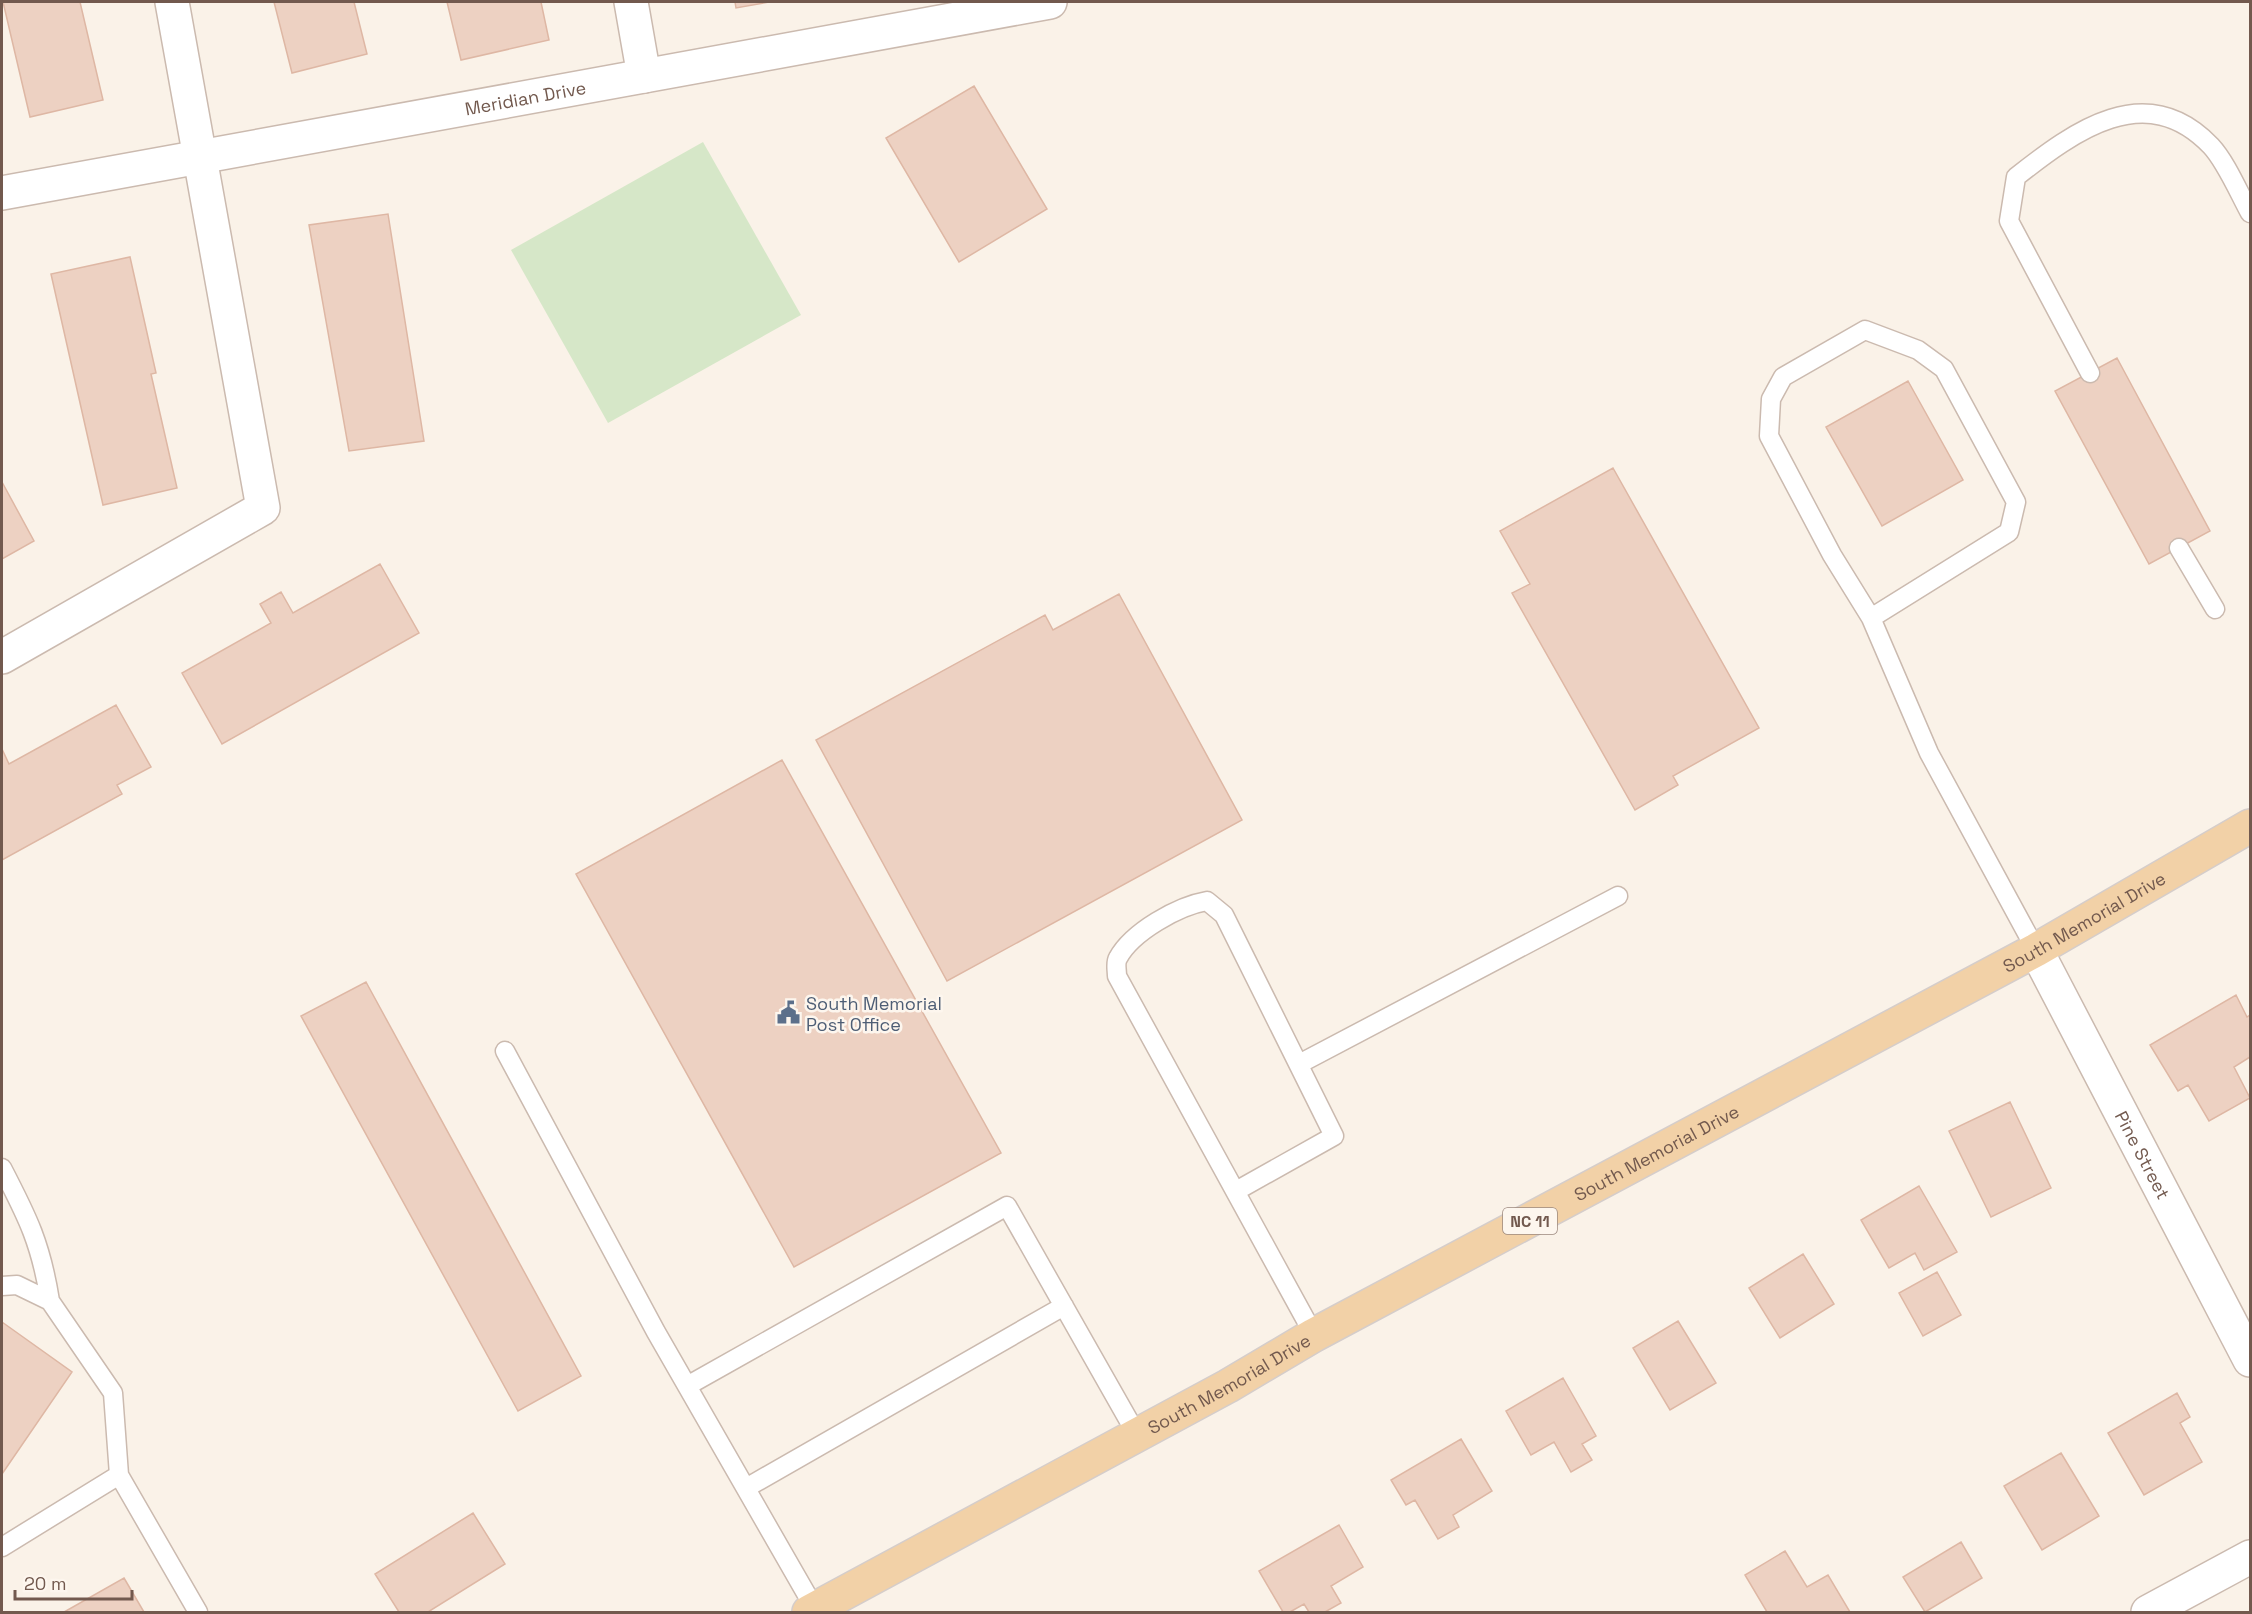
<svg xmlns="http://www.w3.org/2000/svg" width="2252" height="1614" font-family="'Space Grotesk',sans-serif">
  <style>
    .green { fill: #d6e7c8 }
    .building { fill: #edd1c2; stroke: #deb7a4; stroke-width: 1.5 }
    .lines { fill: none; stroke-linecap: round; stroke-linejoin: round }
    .service-casing { stroke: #cbbaaf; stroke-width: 21 }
    .minor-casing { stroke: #cbbaaf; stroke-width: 36 }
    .primary-casing { stroke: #d5cdca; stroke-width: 36 }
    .service { stroke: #fff; stroke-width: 18 }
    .minor { stroke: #fff; stroke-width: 33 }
    .primary { stroke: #f2d1a7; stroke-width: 33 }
    .labels { text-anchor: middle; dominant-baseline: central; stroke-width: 5; stroke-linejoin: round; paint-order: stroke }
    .shield { fill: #fdf6ee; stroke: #9c887e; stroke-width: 1.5 }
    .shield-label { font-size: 16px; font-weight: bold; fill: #72594e }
    .street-label { font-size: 18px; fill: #72594e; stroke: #fdf6ee }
    .service-label { font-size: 18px; fill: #4e5e75; stroke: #fdf6ee; text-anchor: start }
  </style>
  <rect width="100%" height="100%" fill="#faf2e8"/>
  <path class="green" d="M703 142 801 315 608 423 511 250Z"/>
  <path class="building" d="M3 2H80L103 100 30 117Z
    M274 2H354L367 54 292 73Z
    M447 2H541L549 40 461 60Z
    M735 2H769L736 8Z
    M974 86 1047 209 959 262 886 138Z
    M388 214 424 441 349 451 309 225Z
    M130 257 156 373 151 374 177 488 103 505 51 274Z
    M2117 358 2210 531 2149 564 2055 391Z
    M1908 381 1963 480 1882 526 1826 427Z
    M1613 468 1759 728 1673 776 1678 785 1635 810 1512 593 1530 584 1500 531Z
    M2 482 34 541 2 559Z
    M380 564 419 633 222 744 182 673 271 623 260 604 281 592 293 613Z
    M1119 594 1242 820 947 981 816 740 1045 615 1053 630Z
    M116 705 151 767 117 785 122 794 2 860V749L9 764Z
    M782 760 1001 1153 794 1267 576 874Z
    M366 982 581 1376 518 1411 301 1016Z
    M2236 995 2247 1017 2250 1015V1057L2234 1067 2250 1098 2209 1121 2188 1085 2178 1091 2150 1045Z
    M2010 1102 2051 1188 1991 1217 1949 1131Z
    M1919 1186 1957 1252 1924 1270 1915 1253 1889 1268 1861 1220Z
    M1803 1254 1834 1304 1780 1338 1749 1288Z
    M1937 1272 1961 1315 1923 1336 1899 1293Z
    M1678 1321 1716 1383 1670 1410 1633 1348Z
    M2 1322 72 1372 2 1474Z
    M1563 1378 1596 1436 1582 1444 1592 1460 1571 1472 1554 1442 1531 1455 1506 1411Z
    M2177 1393 2190 1417 2180 1423 2202 1462 2144 1495 2108 1433Z
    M1461 1439 1492 1491 1453 1515 1459 1527 1438 1539 1415 1500 1406 1505 1391 1480Z
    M2061 1453 2099 1516 2042 1550 2004 1486Z
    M473 1513 505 1564 428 1612H399L375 1574Z
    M1339 1525 1363 1567 1331 1586 1341 1603 1325 1612H1309L1304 1604 1290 1612H1283L1259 1571Z
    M1961 1542 1982 1578 1925 1612 1903 1577Z
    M1785 1551 1807 1587 1828 1575 1850 1612H1767L1745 1575Z
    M124 1578 144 1612H64Z"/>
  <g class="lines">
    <defs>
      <path id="service" d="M2090 373 2009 221 2016 177C2074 131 2146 78 2211 146 2226 162 2239 193 2250 213
        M2179 548 2215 609
        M1871 618 2009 532 2016 502 1944 369 1918 350 1865 330 1783 377 1771 399 1769 436 1832 555 1871 618 1929 753 2036 950
        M505 1051 656 1332 815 1609
        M1299 1064 1618 896
        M2 1168C28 1218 41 1244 50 1301
        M1236 1191 1334 1136 1224 915 1207 901C1178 906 1132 932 1118 958 1115 963 1117 970 1117 976L1314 1335
        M2 1286 17 1285 50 1301 113 1393 119 1475 198 1612
        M687 1386 1007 1206 1137 1435
        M746 1488 1064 1306
        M2 1547 119 1475"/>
      <g id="minor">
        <path d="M631 2 644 76"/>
        <path id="s1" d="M2 193 1050 2"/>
        <path d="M2 657 263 508 172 2"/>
        <path id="s2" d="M2036 950 2250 1360"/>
        <path d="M2148 1612 2250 1557"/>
      </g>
      <g id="primary">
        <path id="s3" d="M809 1612 1228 1386 1314 1335 2036 950 2250 826"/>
      </g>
    </defs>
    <use href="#service" class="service-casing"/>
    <use href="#minor" class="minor-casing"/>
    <use href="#primary" class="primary-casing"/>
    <use href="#service" class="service"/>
    <use href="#minor" class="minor"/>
    <use href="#primary" class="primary"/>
  </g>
  <defs>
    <symbol id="civic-bare" viewBox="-9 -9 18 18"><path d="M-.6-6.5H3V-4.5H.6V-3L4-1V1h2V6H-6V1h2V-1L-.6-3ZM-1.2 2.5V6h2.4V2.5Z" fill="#5c6f8a" stroke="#fdf6ee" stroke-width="2.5" paint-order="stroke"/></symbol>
  </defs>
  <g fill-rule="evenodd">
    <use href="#civic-bare" x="772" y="996" width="33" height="33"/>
  </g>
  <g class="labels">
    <rect class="shield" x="1503" y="1208" width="54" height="26" rx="4.5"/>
    <g class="shield-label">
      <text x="1530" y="1221">NC 11</text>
    </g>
    <g class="street-label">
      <text stroke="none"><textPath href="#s1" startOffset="532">Meridian Drive</textPath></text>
      <text stroke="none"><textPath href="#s3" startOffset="1450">South Memorial Drive</textPath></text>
      <text stroke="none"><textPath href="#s3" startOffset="964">South Memorial Drive</textPath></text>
      <text stroke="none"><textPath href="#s2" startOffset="231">Pine Street</textPath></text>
      <text stroke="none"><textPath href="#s3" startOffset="478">South Memorial Drive</textPath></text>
    </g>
    <g class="service-label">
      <text x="806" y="1003">South Memorial<tspan x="806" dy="21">Post Office</tspan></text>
    </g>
  </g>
  <rect width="2252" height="1614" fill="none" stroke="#72594e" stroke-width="6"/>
  <path d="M15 1590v9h117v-9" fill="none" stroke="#72594e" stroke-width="3"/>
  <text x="24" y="1590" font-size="18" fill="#72594e" stroke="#fdf6ee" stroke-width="4.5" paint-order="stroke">20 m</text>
</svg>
